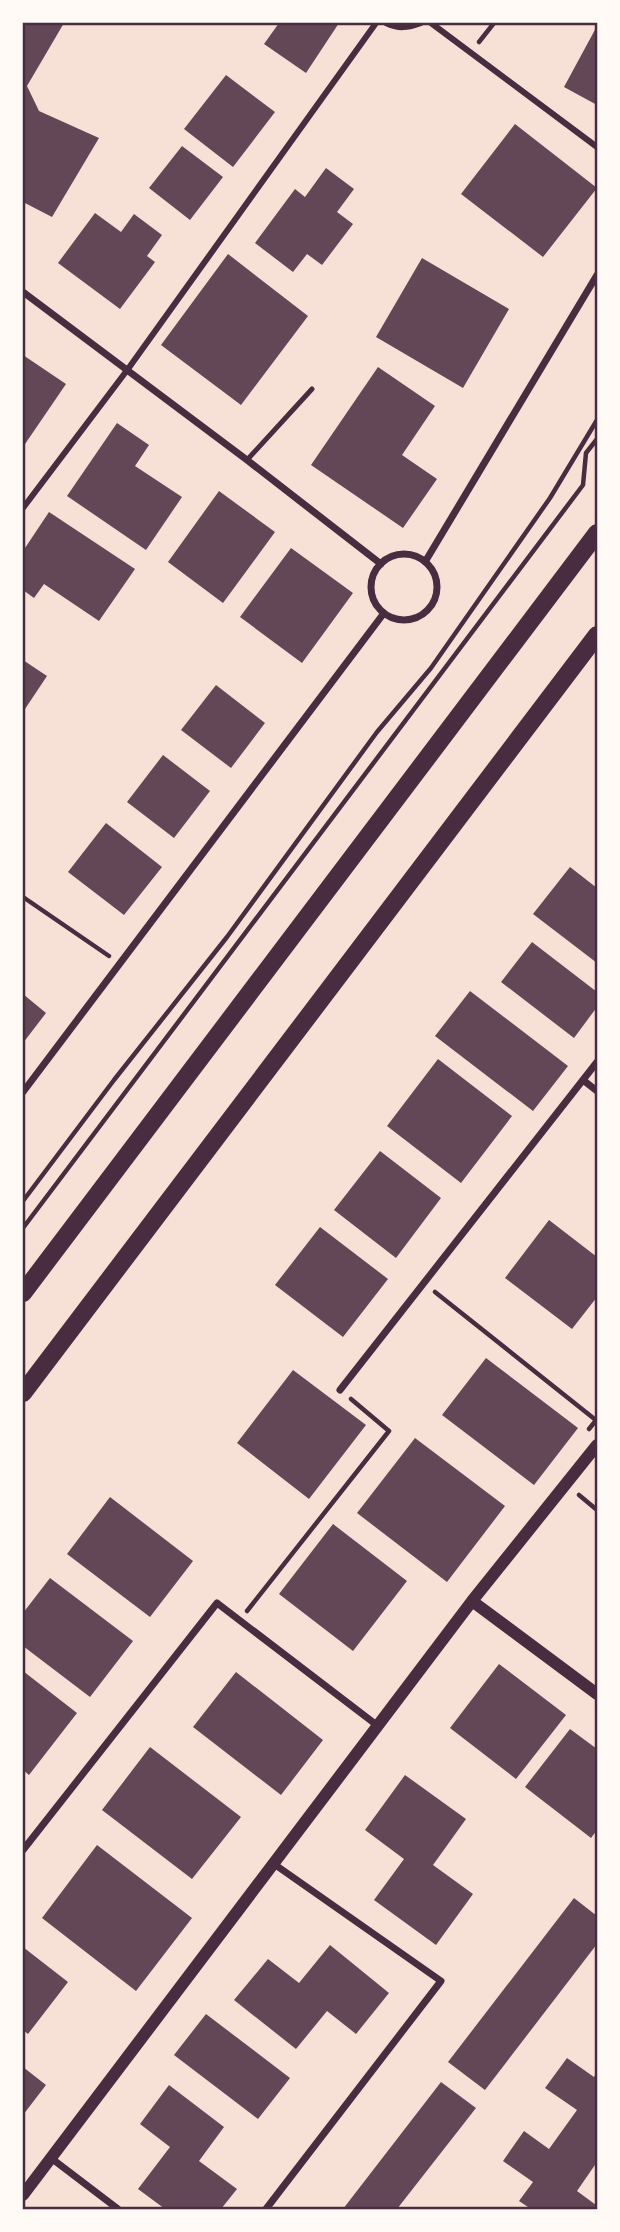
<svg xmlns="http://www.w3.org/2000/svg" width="620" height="2232" font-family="'DejaVu Sans',sans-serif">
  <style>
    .building { fill: #644757 }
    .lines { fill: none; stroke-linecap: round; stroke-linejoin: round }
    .path { stroke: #4a2c40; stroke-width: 4.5 }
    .service { stroke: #4a2c40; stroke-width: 5 }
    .pedestrian { stroke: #4a2c40; stroke-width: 6 }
    .minor { stroke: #4a2c40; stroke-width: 7 }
    .tertiary { stroke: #4a2c40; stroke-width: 12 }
    .trunk { stroke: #4a2c40; stroke-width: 18 }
    .neatline { fill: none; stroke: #4a2c40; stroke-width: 2.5 }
  </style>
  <rect width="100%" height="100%" fill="#f7e1d7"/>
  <path class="building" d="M23 23H64L27 86 39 111 99 138 52 217 23 202Z
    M279 23H339L306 73 264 44Z
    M597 26V105L564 87Z
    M226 75 275 112 233 167 184 129Z
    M515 124 597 188 543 257 461 194Z
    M182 146 223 177 190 220 149 188Z
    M326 168 354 189 337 212 353 224 322 265 307 254 293 272 255 243 295 189 305 197Z
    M95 213 121 232 134 214 162 235 147 256 155 262 120 309 58 263Z
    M228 254 308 316 241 405 161 345Z
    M422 258 509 309 463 388 376 337Z
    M23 355 66 384 23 447Z
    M378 367 435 406 402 455 437 479 403 528 311 465Z
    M117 423 149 445 135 466 182 497 146 550 67 496Z
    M219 491 275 532 223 603 168 562Z
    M49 512 135 569 99 621 44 584 34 598 23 590V551Z
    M291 548 353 593 302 663 240 617Z
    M23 660 47 676 23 712Z
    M216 685 265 723 231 768 181 730Z
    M163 755 210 791 174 838 127 802Z
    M106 823 162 867 124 915 68 872Z
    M570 867 597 888V963L533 914Z
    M532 942 597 992V1007L574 1038 501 982Z
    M470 991 568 1066 533 1111 435 1036Z
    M23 994 46 1013 23 1043Z
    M438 1059 512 1116 461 1183 387 1126Z
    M380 1151 441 1198 396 1258 334 1210Z
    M549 1220 597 1257V1297L572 1329 505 1278Z
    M320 1227 388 1279 343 1337 275 1285Z
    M486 1358 578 1428 534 1485 442 1415Z
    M293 1370 366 1425 309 1499 237 1443Z
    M415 1438 505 1506 447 1582 357 1513Z
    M110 1497 193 1561 150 1617 67 1554Z
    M333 1524 407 1581 353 1651 279 1594Z
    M50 1578 133 1641 90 1697 23 1646V1613Z
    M499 1664 566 1715 516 1779 450 1728Z
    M23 1671 77 1713 29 1775 23 1770Z
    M236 1672 323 1740 281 1795 193 1727Z
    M570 1729 597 1749V1830L591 1838 525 1787Z
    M150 1747 241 1817 192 1879 102 1810Z
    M405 1775 466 1819 433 1865 473 1894 436 1945 374 1900 404 1859 365 1830Z
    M97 1845 192 1918 136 1991 42 1918Z
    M574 1898 597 1916V1944L485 2090 448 2062Z
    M330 1945 389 1993 356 2034 327 2011 296 2049 234 2000 268 1959 299 1983Z
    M23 1947 68 1982 28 2034 23 2030Z
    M206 2014 290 2078 258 2119 174 2055Z
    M567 2058 594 2077 597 2072V2162L577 2191 596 2205 593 2209H531L519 2201 533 2182 503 2161 524 2131 549 2149 577 2110 545 2088Z
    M23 2067 46 2085 23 2115Z
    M441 2082 476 2108 397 2209H343Z
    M169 2085 224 2127 199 2161 237 2189 221 2209H165L138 2189 170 2147 140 2124Z"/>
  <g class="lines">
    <path class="path" d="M479 42 494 23
      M23 897 109 956
      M23 1201 114 1080 227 937 377 732 431 668 550 498 597 420
      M23 1228 583 485 586 453 597 439
      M435 1292 597 1421
      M589 1429 597 1419
      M579 1495 597 1510
      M247 1611 389 1431 351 1399"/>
    <path class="service" d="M247 460 312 389"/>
    <path class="pedestrian" d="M386 23C398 29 408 28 421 23
      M431 23 597 147
      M23 508 128 369 376 23"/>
    <path class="minor" d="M23 292 247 460 381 564
      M371 587a33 33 0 1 1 66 0a33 33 0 1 1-66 0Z
      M425 562 597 275
      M583 1080 597 1091
      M23 1092 384 613
      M340 1390 597 1062
      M23 1850 217 1603 378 1726
      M51 2158 118 2209
      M266 2209 441 1981 274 1864"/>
    <path class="tertiary" d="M472 1601 597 1694
      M23 2195 472 1601 597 1445"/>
    <path class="trunk" d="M23 1293 597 533
      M23 1393 597 635"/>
  </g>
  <rect width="620" height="2232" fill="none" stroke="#fffaf5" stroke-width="49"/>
  <rect x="24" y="24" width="572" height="2184" class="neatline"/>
</svg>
